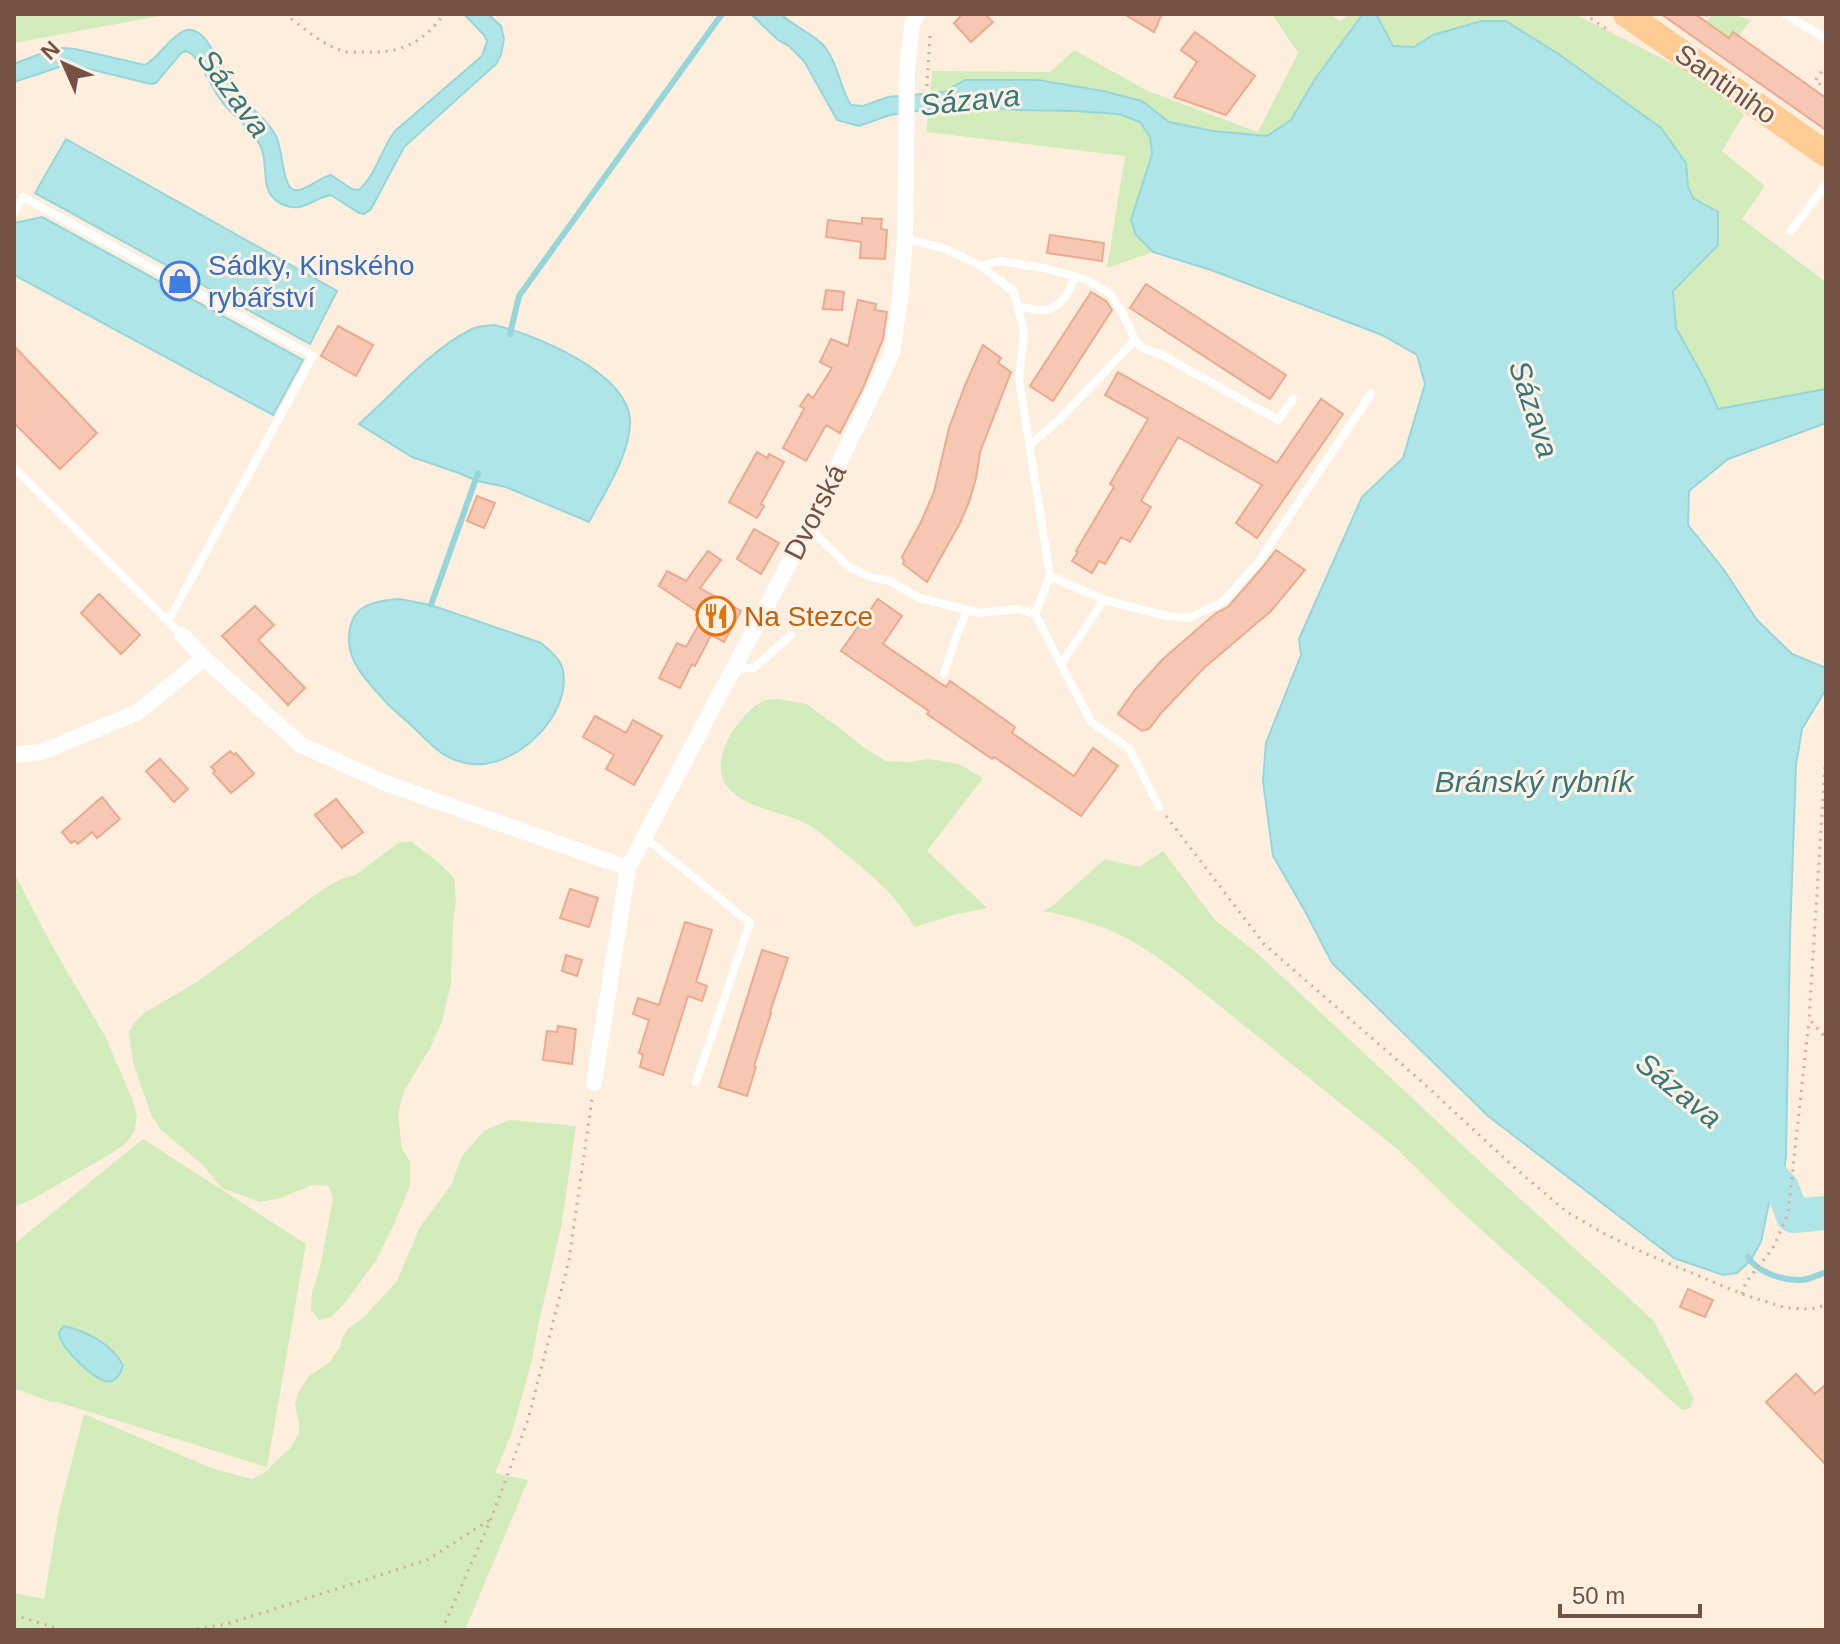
<svg xmlns="http://www.w3.org/2000/svg" width="1840" height="1644" font-family="Helvetica,sans-serif">
  <style>
    .green { fill: #d3ecbb }
    .water { fill: #b0e5e8; stroke: #96d6db; stroke-width: 2 }
    .lines { fill: none; stroke-linecap: round; stroke-linejoin: round }
    .stream { stroke: #96d6db; stroke-width: 6 }
    .river { stroke: #b0e5e8; stroke-width: 34 }
    .building { fill: #f6c7b2; stroke: #eaab91; stroke-width: 2 }
    .path { stroke: #daaa96; stroke-width: 3; stroke-dasharray: 2 6; stroke-linecap: butt }
    .lane { stroke: #fff; stroke-width: 8 }
    .street { stroke: #fff; stroke-width: 16 }
    .primary { stroke: #ffcd93; stroke-width: 26 }
    .labels { text-anchor: middle; dominant-baseline: central; stroke-width: 6; stroke-linejoin: round; paint-order: stroke }
    .street-label { font-size: 28px; fill: #755144; stroke: #fff2e5 }
    .shop-label { font-size: 28px; fill: #366cbe; stroke: #fff2e5; text-anchor: start }
    .food-label { font-size: 28px; fill: #c56008; stroke: #fff2e5; text-anchor: start }
    .water-label { font-size: 30px; font-style: italic; fill: #36777c; stroke: #fff2e5 }
  </style>
  <rect width="100%" height="100%" fill="#feeedd"/>
  <path class="green" d="M14 14H162L160 16 14 43Z
    M1272 14H1329L1340 21 1350 14H1364L1315 79 1291 120 1267 136 1213 131 1168 122 1142 101 965 80 944 92 930 93 932 71 1050 72 1074 50 1148 91 1258 132 1298 53Z
    M1376 14H1575L1687 71 1744 114 1722 151 1765 186 1742 219 1826 282V389L1718 410 1706 382 1676 328 1673 291 1718 245 1688 187 1686 163 1597 82 1560 55 1506 21H1482L1433 35 1414 47 1393 46Z
    M1713 14H1731L1751 20 1739 36 1734 31 1729 38 1706 22Z
    M958 105C996 112 1118 104 1141 123 1144 125 1149 134 1150 138 1156 157 1140 214 1136 235L1153 252 1107 268 1125 156 926 132 929 109Z
    M778 699 806 704 841 729 863 747 886 761 910 762 928 759 959 764 983 778 927 851 987 908 953 915 915 927C908 917 901 906 893 897 877 879 857 863 838 848 829 840 819 831 809 825 784 811 752 811 730 790 705 765 736 717 761 702 766 699 772 699 778 699Z
    M411 841 439 863 454 878 456 899 453 924 451 983 442 1022 430 1048 404 1091 398 1114 402 1149 410 1161V1186L394 1224 377 1259 345 1303 331 1317 319 1320 311 1310 312 1292 320 1268 333 1198 329 1186 312 1185 281 1198 260 1202 222 1188 202 1164 160 1129 151 1115 133 1062 129 1032 135 1022 144 1013 200 980 325 888 342 879 357 874 398 843Z
    M1163 851 1215 920 1257 953 1503 1183 1654 1321 1694 1399 1689 1409 1682 1410 1456 1207 1396 1148 1180 974C1134 938 1101 922 1043 911L1052 906 1105 859 1139 867Z
    M14 873 51 944 105 1036 133 1101 137 1116 134 1132 125 1144 112 1153 31 1200 14 1207Z
    M510 1120 576 1126 561 1228 538 1326 532 1360 512 1432 495 1473 528 1480 465 1630H14V1593L44 1599 59 1511 84 1414 214 1469 252 1479 264 1473 291 1447 299 1433V1422L295 1404 299 1391 309 1376 329 1363 340 1347 342 1339 348 1329 364 1317 397 1281 420 1227 451 1185 462 1156 485 1130Z
    M143 1139 306 1244 267 1467 57 1402H51L14 1388V1244Z"/>
  <path class="water" d="M464 14H488L501 26 504 39 501 55 496 64 477 81 404 147 371 209 364 214 359 213 331 195C314 198 303 213 284 205 256 193 271 166 260 145 252 129 234 117 223 103 213 90 206 74 197 60L192 54 186 51 181 53 156 83 151 84 68 64 14 82V64L53 49 63 48 75 49 145 65C165 55 182 10 206 40 219 59 230 80 243 98 253 111 269 121 276 136 282 148 283 184 292 189 301 195 320 177 331 175L352 189 359 190C376 175 381 149 395 131L482 56 487 41 484 35Z
    M751 14H781C794 27 818 36 827 50 839 67 840 88 851 105L863 106 888 97 944 92 965 80H1038L1103 91 1142 101 1169 122 1213 131 1267 136 1291 120 1315 79 1363 14H1376L1393 46 1414 47 1433 35 1482 21H1506L1560 55 1661 128 1686 163 1688 187 1693 198 1718 212V245L1673 291 1676 328 1706 382 1718 409 1826 389V423L1728 459 1689 491 1688 525 1724 570 1757 620 1792 654 1826 668V689L1802 729 1796 765 1790 935 1786 1156 1782 1188 1770 1198 1761 1242 1750 1261 1737 1273 1723 1275 1674 1258 1488 1116 1332 963 1305 911 1273 856 1263 781 1266 743 1301 655 1299 639 1362 497 1403 458 1425 384 1417 355 1382 335 1211 270 1153 252 1136 235 1131 220 1152 154 1150 137 1140 122 1119 114 1075 111 1015 110 958 105 890 115 859 126 837 120 804 61 789 46 778 40Z
    M66 139 337 291 310 344 35 193Z
    M42 217 303 360 273 415 14 275V223Z
    M494 325C534 334 627 372 630 420 631 454 604 493 589 522L506 487 477 481 459 473 412 457 359 424C394 393 429 351 470 330 477 326 486 326 494 325Z
    M399 599 431 605 541 643C550 651 561 659 563 671 571 717 515 769 471 764 442 760 430 743 411 725 402 716 392 710 384 700 369 683 348 663 349 639 349 606 372 601 399 599Z
    M64 1326C86 1331 112 1344 123 1365 121 1371 119 1378 112 1381 99 1386 63 1350 60 1337 58 1331 60 1331 64 1326Z"/>
  <g class="lines">
    <path class="stream" d="M510 334 519 296 722 14
      M431 605 478 473
      M1748 1257C1757 1272 1783 1281 1801 1280 1808 1280 1818 1275 1826 1272"/>
    <path class="river" d="M1752 1156 1782 1188 1793 1216 1826 1213"/>
  </g>
  <path class="building" d="M963 14H985L993 22 971 42 954 23Z
    M1124 14H1162L1154 32Z
    M1661 14H1695L1729 38 1733 32 1826 98V130Z
    M1195 32 1255 76 1226 115 1174 97 1197 62 1181 50Z
    M862 218 882 219 881 229 887 230 885 259 860 258 861 242 826 237 828 220 862 224Z
    M1050 235 1104 243 1102 261 1047 253Z
    M1146 284 1286 375 1270 399 1130 308Z
    M826 290 844 292 842 310 823 309Z
    M1091 292 1106 301 1112 310 1053 401 1030 386Z
    M858 300 876 304 875 310 887 312 883 339 863 388 840 433 826 425 806 461 783 448 804 409 800 406 808 394 813 398 832 368 820 362 831 339 848 346Z
    M338 326 373 345 356 376 321 356Z
    M983 345 1001 358 998 363 1011 372 980 452 976 478 969 502 959 525 927 582 903 564 904 561 902 557 921 522 934 492 949 428 966 383Z
    M14 346 97 433 60 469 14 423Z
    M1118 372 1277 463 1321 399 1343 414 1257 538 1236 523 1262 485 1178 437 1141 501 1151 507 1130 542 1121 537 1105 564 1099 561 1092 573 1072 561 1078 552 1076 551 1114 487 1110 484 1148 419 1105 395Z
    M757 452 767 458 769 454 784 462 761 504 764 506 757 518 729 502Z
    M477 496 495 503 484 528 467 521Z
    M754 529 779 543 761 574 737 559Z
    M1276 550 1305 570 1271 611 1204 668 1162 712 1149 729 1142 731 1118 714 1135 690 1163 659 1216 613 1228 607 1262 568Z
    M708 551 721 560 700 588 741 611 724 642 711 635 695 666 692 664 680 688 659 678 677 643 686 647 702 619 696 615 698 612 659 586 667 571 686 581Z
    M99 594 140 635 121 654 81 613Z
    M878 599 902 616 883 644 946 687 950 681 1015 727 1012 733 1074 776 1093 748 1118 766 1081 816 994 757 992 759 927 714 929 711 841 651Z
    M255 606 274 625 258 640 305 688 288 705 222 636Z
    M595 716 626 733 633 720 662 736 634 785 606 769 614 755 583 737Z
    M230 751 234 755 236 753 254 774 231 793 213 773 215 771 211 767Z
    M160 759 188 789 174 802 146 771Z
    M102 797 120 819 97 838 92 832 78 844 75 841 71 843 62 832Z
    M336 799 363 832 342 848 315 815Z
    M570 889 598 898 589 927 560 918Z
    M685 922 712 930 696 982 707 986 702 1001 688 996 663 1075 640 1067 643 1055 639 1053 649 1020 633 1014 638 998 659 1005Z
    M762 950 788 958 770 1012 771 1013 754 1066 756 1067 747 1096 719 1087Z
    M566 955 582 960 577 976 562 971Z
    M558 1026 576 1029 572 1064 543 1060 547 1031 557 1032Z
    M1688 1289 1713 1300 1705 1317 1680 1307Z
    M1796 1374 1815 1394 1826 1384V1465L1766 1402Z"/>
  <g class="lines">
    <path class="path" d="M285 14C301 26 324 46 343 51 349 53 357 52 363 52 399 54 422 44 444 14
      M1584 14 1611 32
      M1705 16 1707 14
      M1826 65 1815 81 1826 88
      M926 102 930 34
      M1826 751 1809 1019 1826 1038
      M1166 816 1264 944 1421 1081 1516 1169 1567 1212 1603 1233 1644 1253 1742 1294 1786 1308 1812 1309 1826 1305
      M1742 1294 1746 1282 1773 1248 1788 1214 1809 1020
      M14 1615 62 1630
      M189 1630 227 1624 427 1560 491 1519
      M442 1630 491 1519 528 1420 569 1260 592 1099"/>
    <path class="lane" d="M1785 14 1826 39
      M14 213 23 197 313 356 168 621
      M1791 231 1826 184
      M905 239 944 248 981 266 1014 292 1024 332 1019 379 1050 576 1035 614 1091 722 1129 748 1159 807
      M981 266 1000 261 1048 269 1087 280 1110 294 1122 312 1135 340 1143 348 1162 355 1278 420 1293 399
      M1018 306C1026 307 1037 312 1045 310 1061 307 1071 291 1074 276
      M1029 446 1061 418 1135 340
      M14 468 182 635
      M809 526 816 535 849 567 870 577 890 581 919 598 980 613 1018 609 1035 614
      M1050 576 1104 600 1167 616 1189 618 1223 602 1257 564 1371 394
      M1061 664 1104 600
      M733 669 754 668 791 635
      M944 674 955 640 967 610
      M644 837 750 923 696 1082"/>
    <path class="street" d="M182 635 204 658 301 745 388 784 628 868
      M14 755 42 752 138 712 204 658
      M594 1083 628 868 812 520 892 353 900 299 905 239 907 70 912 25 917 14"/>
    <path class="primary" d="M1626 14 1826 154"/>
  </g>
  <defs>
    <symbol id="shop-ring" viewBox="-11 -11 22 22"><circle r="9.5" fill="#fff2e5" stroke="#3f7fe0" stroke-width="1.5"/><path d="M-5-2.5h2.3a2.7 3.5 0 0 1 5.4 0H5L5.5 6h-11ZM-1.5-2.5h3a1.5 2.3 0 0 0-3 0Z" fill="#3f7fe0"/></symbol>
    <symbol id="restaurant-ring" viewBox="-11 -11 22 22"><circle r="9.5" fill="#fff2e5" stroke="#e8710a" stroke-width="1.5"/><path d="M-5-6h1v4h1v-4h1v4h1v-4h1v5L-1.5 .5V6h-2V.5L-5-1ZM5-6V6H3V1.5H1.5Q1.5-4 5-6Z" fill="#e8710a"/></symbol>
  </defs>
  <g fill-rule="evenodd">
    <use href="#shop-ring" x="158" y="259" width="44" height="44"/>
    <use href="#restaurant-ring" x="694" y="594" width="44" height="44"/>
  </g>
  <g class="labels">
    <g class="street-label">
      <text transform="translate(1726 84) rotate(35)">Santiniho</text>
      <text transform="translate(815 512) rotate(-63)">Dvorská</text>
    </g>
    <g class="shop-label">
      <text x="208" y="265">Sádky, Kinského<tspan x="208" dy="32">rybářství</tspan></text>
    </g>
    <g class="food-label">
      <text x="744" y="616">Na Stezce</text>
    </g>
    <g class="water-label">
      <text transform="translate(234 93) rotate(54)">Sázava</text>
      <text transform="translate(970 100) rotate(-6)">Sázava</text>
      <text transform="translate(1534 409) rotate(72)">Sázava</text>
      <text x="1534" y="781">Bránský rybník</text>
      <text transform="translate(1679 1090) rotate(39)">Sázava</text>
    </g>
  </g>
  <rect width="1840" height="1644" fill="none" stroke="#755144" stroke-width="32"/>
  <g transform="translate(64 64) rotate(315)" stroke="#fff2e5" stroke-width="6" paint-order="stroke">
  <path d="M0-6L14 30L0 20L-14 30Z" fill="#755144"/>
  <text y="-12" font-size="22" font-weight="bold" text-anchor="middle" fill="#755144">N</text>
  </g>
  <path d="M1560 1604v12h140v-12" fill="none" stroke="#755144" stroke-width="4"/>
  <text x="1572" y="1604" font-size="24" fill="#755144" stroke="#fff2e5" stroke-width="6" paint-order="stroke">50 m</text>
</svg>
